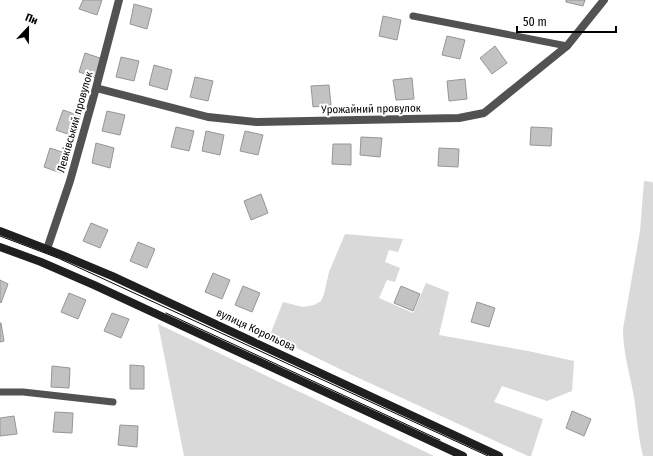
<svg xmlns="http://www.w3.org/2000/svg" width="653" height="456" font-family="'Fira Sans Condensed',sans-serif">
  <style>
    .green { fill: #d9d9d9 }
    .building { fill: #c2c2c2; stroke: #969696 }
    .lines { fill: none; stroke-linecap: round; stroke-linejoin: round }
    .service { stroke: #525252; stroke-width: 7 }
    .minor { stroke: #525252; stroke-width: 8 }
    .secondary { stroke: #1f1f1f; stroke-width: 8 }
    .tram { stroke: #000; stroke-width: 1 }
    .labels { text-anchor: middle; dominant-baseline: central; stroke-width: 4; stroke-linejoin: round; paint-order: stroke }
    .street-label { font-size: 11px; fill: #000; stroke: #fff }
  </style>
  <rect width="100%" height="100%" fill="#fff"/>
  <path class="green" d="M644 181 652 182 653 183V456H643C638 436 637 417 634 397 630 374 623 353 623 329L640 231Z
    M345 234 403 239 398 252 389 250 385 262 400 268 395 282 387 280 379 298 413 313 426 283 449 292 439 335 528 351 574 361 572 391 547 401 502 386 494 402 543 419 531 456H528L350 374 270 335 283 302 303 307 314 305 321 301 324 294 329 272Z
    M158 324 434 456H184Z"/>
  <path class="building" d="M83 0H102L97 15 79 9Z
    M566 0H585L583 6 566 2Z
    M134 4 152 9 147 29 130 24Z
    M383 16 401 20 397 40 379 36Z
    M447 36 465 40 460 59 442 55Z
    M495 46 507 63 492 74 480 58Z
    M85 53 103 59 96 78 79 72Z
    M121 57 139 61 134 81 116 77Z
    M154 65 172 70 167 90 149 85Z
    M195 77 213 81 208 101 190 97Z
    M412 78 414 99 396 100 393 80Z
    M465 79 467 99 449 101 447 81Z
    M329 85 331 105 313 107 311 86Z
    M63 110 80 116 73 136 56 130Z
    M107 111 125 115 120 135 102 131Z
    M176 127 194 131 189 151 171 147Z
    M531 127 552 128 551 146 530 145Z
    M206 131 224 135 220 155 202 151Z
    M245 131 263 135 258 155 240 151Z
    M361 137 382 138 380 157 360 155Z
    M96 143 114 148 110 168 92 163Z
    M333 144H351V165L332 164Z
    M50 148 68 154 61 173 44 167Z
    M439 148 459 149 458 167 438 166Z
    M261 194 268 213 251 220 244 201Z
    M91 223 108 230 100 248 83 241Z
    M138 242 155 249 147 268 130 261Z
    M213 273 230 280 222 299 205 292Z
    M0 280 8 284 1 303 0 302Z
    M243 286 260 293 252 312 235 305Z
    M401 286 420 294 413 311 394 303Z
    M69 293 86 300 78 319 61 312Z
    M477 302 495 308 489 327 471 322Z
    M112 313 129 319 121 338 104 331Z
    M0 323H1L4 341 0 342Z
    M130 365 144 366V389H130Z
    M52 366 70 368 69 388 51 387Z
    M572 411 591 419 584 436 566 428Z
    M55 412 73 413 72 433 53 432Z
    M14 416 17 434 0 436V418Z
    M120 425 138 426 137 447 118 445Z"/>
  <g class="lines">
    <path class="service" d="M413 16 567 46
      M0 392H23L113 402"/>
    <path class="minor" d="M96 88 208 117 257 122 459 118 484 113 567 46 604 0
      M47 249 70 181 96 88 119 0"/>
    <path class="secondary" d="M0 231 62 255 112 276 499 456
      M0 247 41 262 94 285 463 456"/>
    <path class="tram" d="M0 236 58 258 488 456
      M166 313 440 440"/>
  </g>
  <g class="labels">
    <g class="street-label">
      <text transform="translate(371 109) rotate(-1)">Урожайний провулок</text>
      <text transform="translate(75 122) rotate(-74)">Левківський провулок</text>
      <text transform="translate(256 330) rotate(25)">вулиця Корольова</text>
    </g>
  </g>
  <g transform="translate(28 28) rotate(22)" stroke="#ffffff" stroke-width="3" paint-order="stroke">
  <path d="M0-3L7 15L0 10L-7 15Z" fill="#000000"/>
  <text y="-6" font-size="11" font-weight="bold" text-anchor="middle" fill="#000000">Пн</text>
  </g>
  <path d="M517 26v6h99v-6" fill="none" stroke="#000000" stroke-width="2"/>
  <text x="523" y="26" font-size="12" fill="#000000" stroke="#ffffff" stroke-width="3" paint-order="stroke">50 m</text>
</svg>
